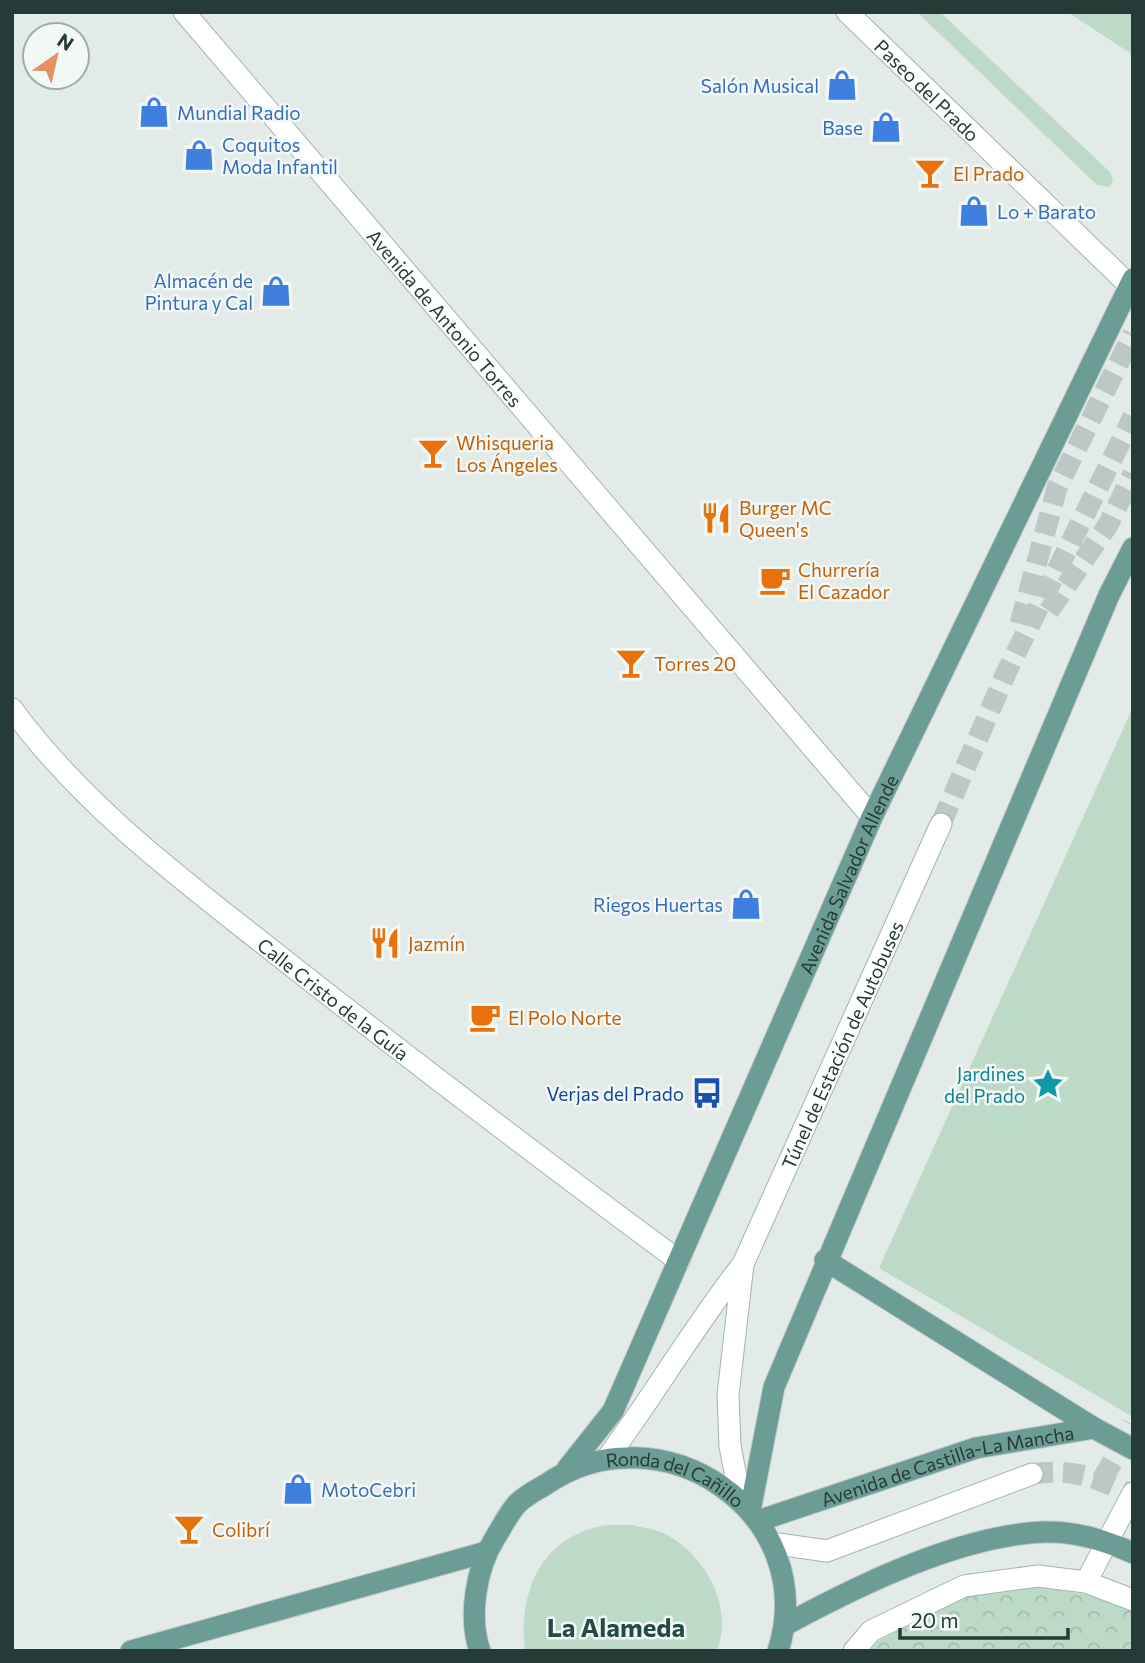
<svg xmlns="http://www.w3.org/2000/svg" width="1145" height="1663" font-family="Commissioner,sans-serif">
  <style>
    .park { fill: url(#park-crowns) }
    .garden { fill: #bddac8 }
    .lines { fill: none; stroke-linecap: round; stroke-linejoin: round }
    .minor-tunnel { stroke: #bcc8c5; stroke-width: 21; stroke-dasharray: 21 10; stroke-linecap: butt }
    .minor-casing { stroke: #a5b3af; stroke-width: 23 }
    .major-casing { stroke: #c2c8c7; stroke-width: 23 }
    .minor { stroke: #fff; stroke-width: 21 }
    .major { stroke: #6b9d95; stroke-width: 21 }
    .labels { text-anchor: middle; dominant-baseline: central; stroke-width: 5; stroke-linejoin: round; paint-order: stroke }
    .shop-label { font-size: 19px; fill: #366cbe; stroke: #f2f8f6; text-anchor: end }
    .street-label { font-size: 19px; fill: #243b37; stroke: #f2f8f6 }
    .food-label { font-size: 19px; fill: #c56008; stroke: #f2f8f6; text-anchor: start }
    .culture-label { font-size: 19px; fill: #0d838f; stroke: #f2f8f6; text-anchor: end }
    .transit-label { font-size: 19px; fill: #164399; stroke: #f2f8f6; text-anchor: end }
    .district-label { font-size: 26px; font-weight: bold; fill: #224b45; stroke: #f2f8f6 }
  </style>
  <defs>
    <pattern id="park-crowns" width="20" height="18" patternUnits="userSpaceOnUse" patternTransform="scale(1.75)"><rect width="20" height="18" fill="#bddac8"/><path d="M2 6a3 3 0 1 1 6 0M12 15a3 3 0 1 1 6 0" fill="none" stroke="#a2bcac"/></pattern>
  </defs>
  <rect width="100%" height="100%" fill="#e2ebe8"/>
  <path class="park" d="M1033 1585 1088 1595 1133 1612V1651H870L878 1641 959 1598Z"/>
  <path class="garden" d="M917 12H940L1110 172 1113 179 1110 187 1097 185Z
    M1133 12V55L1069 13 1070 12Z
    M1133 707V1417L879 1268Z
    M633 1525C643 1528 656 1529 665 1534 705 1554 734 1607 717 1651H525C518 1595 539 1539 601 1526 611 1524 623 1525 633 1525Z"/>
  <g class="lines">
    <path class="minor-tunnel" d="M1049 611 1108 525 1133 474
      M1020 624 1057 488 1133 334
      M941 824 1006 673 1133 417
      M1032 1474C1073 1468 1096 1477 1133 1496
      M1102 1480 1133 1425"/>
    <defs>
      <g id="minor">
        <path id="s1" d="M184 12 872 817"/>
        <path id="s2" d="M847 12 1129 285"/>
        <path id="s3" d="M12 709C85 808 184 881 279 956 411 1060 544 1161 679 1261"/>
        <path id="s4" d="M608 1457C655 1394 694 1326 743 1264L941 824"/>
        <path d="M1133 1493 1086 1582 1133 1600"/>
        <path d="M741 1503 730 1446 728 1395 743 1264"/>
        <path d="M771 1543 827 1551 1032 1474"/>
        <path d="M854 1651 871 1631 964 1586 1038 1576 1086 1582"/>
      </g>
      <g id="major">
        <path d="M825 1260 1094 1428"/>
        <path id="s5" d="M567 1469 613 1411 872 817 1133 279"/>
        <path d="M750 1511 774 1387 1109 595 1133 548"/>
        <path id="s6" d="M758 1521 976 1448 1094 1428 1133 1449"/>
        <path d="M787 1624C859 1585 961 1535 1044 1532 1074 1531 1107 1541 1133 1553"/>
        <path d="M131 1651 486 1552"/>
        <path id="s7" d="M480 1651C468 1617 476 1568 495 1538 502 1527 509 1512 518 1503 525 1496 536 1490 545 1485 660 1405 822 1513 778 1651"/>
      </g>
    </defs>
    <use href="#minor" class="minor-casing"/>
    <use href="#major" class="major-casing"/>
    <use href="#minor" class="minor"/>
    <use href="#major" class="major"/>
  </g>
  <defs>
    <symbol id="shop-bare" viewBox="-9 -9 18 18"><path d="M-5-2.5h2.3a2.7 3.5 0 0 1 5.4 0H5L5.5 6h-11ZM-1.5-2.5h3a1.5 2.3 0 0 0-3 0Z" fill="#3f7fe0" stroke="#f2f8f6" stroke-width="2.5" paint-order="stroke"/></symbol>
    <symbol id="bar-bare" viewBox="-9 -9 18 18"><path d="M-6-5H6L.8 .8V4.5H3.5V6h-7V4.5H-.8V.8Z" fill="#e8710a" stroke="#f2f8f6" stroke-width="2.5" paint-order="stroke"/></symbol>
    <symbol id="restaurant-bare" viewBox="-9 -9 18 18"><path d="M-5-6h1v4h1v-4h1v4h1v-4h1v5L-1.5 .5V6h-2V.5L-5-1ZM5-6V6H3V1.5H1.5Q1.5-4 5-6Z" fill="#e8710a" stroke="#f2f8f6" stroke-width="2.5" paint-order="stroke"/></symbol>
    <symbol id="cafe-bare" viewBox="-9 -9 18 18"><path d="M-5.5-4.5H6V0H3Q3 3.5 0 3.5H-2.5Q-5.5 3.5-5.5 0ZM3-3.2v2h1.7v-2ZM-6 4.5H4V6H-6Z" fill="#e8710a" stroke="#f2f8f6" stroke-width="2.5" paint-order="stroke"/></symbol>
    <symbol id="sight-bare" viewBox="-9 -9 18 18"><path d="M0-6L1.8-2.2L6-1.7L2.9 1.2L3.7 5.4L0 3.3L-3.7 5.4L-2.9 1.2L-6-1.7L-1.8-2.2Z" fill="#0f9aa8" stroke="#f2f8f6" stroke-width="2.5" paint-order="stroke"/></symbol>
    <symbol id="bus-bare" viewBox="-9 -9 18 18"><path d="M-5-6H5V4H4V6H2V4H-2V6H-4V4H-5ZM-3.5-4V0h7V-4ZM-3.5 1.2v1.5H-2V1.2ZM2 1.2v1.5H3.5V1.2Z" fill="#1a4fb4" stroke="#f2f8f6" stroke-width="2.5" paint-order="stroke"/></symbol>
  </defs>
  <g fill-rule="evenodd">
    <use href="#shop-bare" x="820" y="63" width="44" height="44"/>
    <use href="#shop-bare" x="132" y="90" width="44" height="44"/>
    <use href="#shop-bare" x="864" y="105" width="44" height="44"/>
    <use href="#shop-bare" x="177" y="133" width="44" height="44"/>
    <use href="#bar-bare" x="908" y="151" width="44" height="44"/>
    <use href="#shop-bare" x="952" y="189" width="44" height="44"/>
    <use href="#shop-bare" x="254" y="269" width="44" height="44"/>
    <use href="#bar-bare" x="411" y="431" width="44" height="44"/>
    <use href="#restaurant-bare" x="694" y="496" width="44" height="44"/>
    <use href="#cafe-bare" x="753" y="558" width="44" height="44"/>
    <use href="#bar-bare" x="609" y="641" width="44" height="44"/>
    <use href="#shop-bare" x="724" y="882" width="44" height="44"/>
    <use href="#restaurant-bare" x="363" y="921" width="44" height="44"/>
    <use href="#cafe-bare" x="463" y="995" width="44" height="44"/>
    <use href="#sight-bare" x="1026" y="1062" width="44" height="44"/>
    <use href="#bus-bare" x="685" y="1071" width="44" height="44"/>
    <use href="#shop-bare" x="276" y="1467" width="44" height="44"/>
    <use href="#bar-bare" x="167" y="1507" width="44" height="44"/>
  </g>
  <g class="labels">
    <g class="shop-label">
      <text x="819" y="85">Salón Musical</text>
      <text x="177" y="112" text-anchor="start">Mundial Radio</text>
      <text x="863" y="127">Base</text>
      <text x="222" y="144" text-anchor="start">Coquitos<tspan x="222" dy="22">Moda Infantil</tspan></text>
      <text x="997" y="211" text-anchor="start">Lo + Barato</text>
      <text x="253" y="280">Almacén de<tspan x="253" dy="22">Pintura y Cal</tspan></text>
      <text x="723" y="904">Riegos Huertas</text>
      <text x="321" y="1489" text-anchor="start">MotoCebri</text>
    </g>
    <g class="street-label">
      <text stroke="none"><textPath href="#s2" startOffset="112">Paseo del Prado</textPath></text>
      <text stroke="none"><textPath href="#s1" startOffset="402">Avenida de Antonio Torres</textPath></text>
      <text stroke="none"><textPath href="#s5" startOffset="660">Avenida Salvador Allende</textPath></text>
      <text stroke="none"><textPath href="#s3" startOffset="434">Calle Cristo de la Guía</textPath></text>
      <text stroke="none"><textPath href="#s4" startOffset="476">Túnel de Estación de Autobuses</textPath></text>
      <text stroke="none"><textPath href="#s6" startOffset="198">Avenida de Castilla-La Mancha</textPath></text>
      <text stroke="none"><textPath href="#s7" startOffset="332">Ronda del Cañillo</textPath></text>
    </g>
    <g class="food-label">
      <text x="953" y="173">El Prado</text>
      <text x="456" y="442">Whisqueria<tspan x="456" dy="22">Los Ángeles</tspan></text>
      <text x="739" y="507">Burger MC<tspan x="739" dy="22">Queen's</tspan></text>
      <text x="798" y="569">Churrería<tspan x="798" dy="22">El Cazador</tspan></text>
      <text x="654" y="663">Torres 20</text>
      <text x="408" y="943">Jazmín</text>
      <text x="508" y="1017">El Polo Norte</text>
      <text x="212" y="1529">Colibrí</text>
    </g>
    <g class="culture-label">
      <text x="1025" y="1073">Jardines<tspan x="1025" dy="22">del Prado</tspan></text>
    </g>
    <g class="transit-label">
      <text x="684" y="1093">Verjas del Prado</text>
    </g>
    <g class="district-label">
      <text x="616" y="1626">La Alameda</text>
    </g>
  </g>
  <rect width="1145" height="1663" fill="none" stroke="#243b37" stroke-width="28"/>
  <g transform="translate(56 56) rotate(34)"><circle r="33" fill="#f2f8f6" stroke="#a0acaa" stroke-width="2"/>
  <path d="M0-5L12 26L0 18L-12 26Z" fill="#e59166"/>
  <text y="-10" font-size="19" font-weight="bold" text-anchor="middle" fill="#243b37">N</text>
  </g>
  <path d="M900 1628v10h168v-10" fill="none" stroke="#243b37" stroke-width="3.5"/>
  <text x="911" y="1628" font-size="21" fill="#243b37" stroke="#f2f8f6" stroke-width="5" paint-order="stroke">20 m</text>
</svg>
